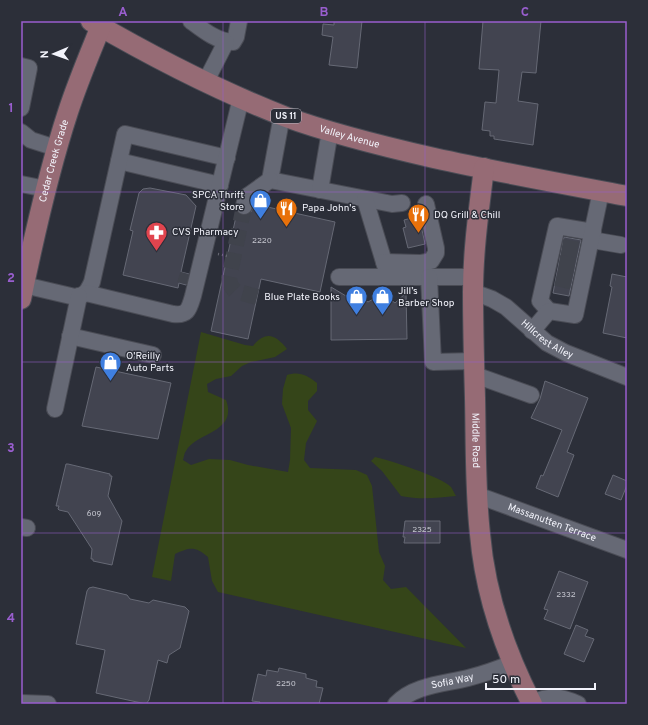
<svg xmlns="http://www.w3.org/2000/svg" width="648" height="725" font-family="Overpass,sans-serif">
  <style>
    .green { fill: #354519 }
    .building { fill: #424450; stroke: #666975 }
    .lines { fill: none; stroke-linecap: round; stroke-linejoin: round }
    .minor-tunnel { stroke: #40434c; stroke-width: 16; stroke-dasharray: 16 8; stroke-linecap: butt }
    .minor-casing { stroke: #4a4c55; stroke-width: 18 }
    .major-casing { stroke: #4a4c55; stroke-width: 22 }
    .path { stroke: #6a6c76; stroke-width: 2.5; stroke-dasharray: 1 3; stroke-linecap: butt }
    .minor { stroke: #666975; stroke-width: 16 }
    .major { stroke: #966b75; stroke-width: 20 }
    .grid { fill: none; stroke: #995ece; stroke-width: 1; stroke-opacity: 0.55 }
    .labels { text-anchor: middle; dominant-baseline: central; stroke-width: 3; stroke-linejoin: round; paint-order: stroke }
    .number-label { font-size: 8px; fill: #c6c7d0 }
    .shield { fill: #2c2f39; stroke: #b7b8c1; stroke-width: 1 }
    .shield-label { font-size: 9px; font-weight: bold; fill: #f2f3fb }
    .street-label { font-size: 10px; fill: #f2f3fb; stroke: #2c2f39 }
    .poi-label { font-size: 10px; fill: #f2f3fb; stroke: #2c2f39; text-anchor: start }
    .neatline { fill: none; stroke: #995ece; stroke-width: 1.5 }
    .grid-label { font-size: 13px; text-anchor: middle; font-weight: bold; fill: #995ece }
  </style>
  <rect width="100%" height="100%" fill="#2c2f39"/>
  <path class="green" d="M201 332 245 345 253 346C266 330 276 335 287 349L275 357 251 362 242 366 231 376 216 379 207 384 208 392 226 400C238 433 196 432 186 451 184 453 184 457 183 460L191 465 209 459 230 460 248 465 288 472 290 460 291 428 282 404 283 389 287 375C299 371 307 375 317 383V391L308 401V410L317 421 306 443 304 460 310 468 356 470 367 475 372 486 379 552 385 566 383 580 391 589 406 587 466 648 218 592 212 581 208 557C195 546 190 547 175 554L171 581 152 577Z
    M375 457C389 460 442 477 451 487 453 490 454 493 456 496 437 498 420 500 401 496L382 471 371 461Z"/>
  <path class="building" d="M334 21H362L357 68 329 65 333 37 322 35 323 24 334 25Z
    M483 21H541L536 73 522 72 518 101 538 104 533 145 494 139V136H490V131L482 130 485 102 496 103 499 70 479 69Z
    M150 188 186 195 196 206 181 272 189 274 186 285 179 283 178 288 123 275 133 231 130 230 139 193 143 189Z
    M254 204 335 222 320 292 261 279 248 339 211 331 237 212 242 215H247L251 212Z
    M419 216 425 244 408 248 403 228 406 227 404 220Z
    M564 237 581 240 569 296 553 293Z
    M612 274 627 277V338L603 333 612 287 610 286Z
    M331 287 346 296 354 303 362 298 368 302 375 298 381 302 387 297 395 303 406 293 407 339 331 340Z
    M96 367 171 383 158 439 82 426Z
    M545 381 588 398 567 452 574 455 558 497 536 488 541 475 543 476 562 430 531 418 540 399Z
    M66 464H68L110 474V476H112L108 496 122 521 112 565 93 561V559H91L92 549 68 512 59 510 58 509 59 506H56Z
    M613 475 627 481V485L621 500 605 494Z
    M405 521H440V543H404L405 537H403Z
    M559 571 588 582 570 629 544 619 548 610 544 609Z
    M93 587 127 595 130 599 149 603 153 600 185 607 189 611 180 648 169 655 167 663 158 660 149 700 146 704 96 693 105 650 76 644 87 591 89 588Z
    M576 625 588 630 585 636 594 639 584 662 564 654Z
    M279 668 306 674V678L317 681 316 687 323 688 319 704H259L260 702 252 701 258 674 266 676 267 670 278 672Z"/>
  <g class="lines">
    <path class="minor-tunnel" d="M244 206 229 278C229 283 231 287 235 291L257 297
      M562 247 580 250
      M559 263 577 266
      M556 278 574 282
      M185 284 188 274"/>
    <defs>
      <g id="minor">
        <path d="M191 21C203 30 218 42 233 42L236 37 239 21"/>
        <path d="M21 66 29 68 21 108"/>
        <path d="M206 81 226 42"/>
        <path d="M282 115 270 180 392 204 402 203"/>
        <path d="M21 132 31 140 56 148"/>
        <path d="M119 161 220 185"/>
        <path d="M21 184 46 189"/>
        <path d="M320 190 330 131"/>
        <path d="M365 199 387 272"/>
        <path d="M244 206 246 197 249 195 270 180"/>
        <path d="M592 240 621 245"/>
        <path d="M384 262 420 263 431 261 436 253V248L426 204"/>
        <path d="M339 277H474"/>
        <path d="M429 277 433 362 474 361"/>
        <path d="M24 285 75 297C85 296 88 291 92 282L125 134 227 158"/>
        <path id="s1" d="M473 292 492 299 506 307 547 343 566 353 627 377"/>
        <path d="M86 293 173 314C188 316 189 309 193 296L241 98"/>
        <path d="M549 311 540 301 557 226 593 232"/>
        <path d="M532 331 549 311 575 315 601 191"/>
        <path d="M70 336 153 355"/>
        <path d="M475 375 531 395"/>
        <path d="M55 409 79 296"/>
        <path id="s2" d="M477 495 627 550"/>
        <path d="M21 527 27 528"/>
        <path d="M21 703 48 704"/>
        <path d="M532 703C550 695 560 696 578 704"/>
        <path id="s3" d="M396 704C414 685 444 684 468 678 483 674 498 669 512 663"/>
      </g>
      <g id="major">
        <path id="s4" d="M91 21C153 57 219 91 286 117 332 134 386 147 434 158 498 172 563 184 627 196"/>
        <path id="s5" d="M484 168C479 209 473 250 473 292 473 327 474 363 475 398 476 443 475 489 480 534 485 594 505 651 532 704"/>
        <path id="s6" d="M21 299C34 236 48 173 68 112 78 81 91 51 103 21"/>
      </g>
    </defs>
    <use href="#minor" class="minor-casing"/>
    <use href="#major" class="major-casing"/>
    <path class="path" d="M218 254 227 256"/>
    <use href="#minor" class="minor"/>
    <use href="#major" class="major"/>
  </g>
  <path class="grid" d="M223 21V704M425 21V704M21 192H627M21 362H627M21 533H627"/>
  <defs>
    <symbol id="shop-pin" viewBox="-11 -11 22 30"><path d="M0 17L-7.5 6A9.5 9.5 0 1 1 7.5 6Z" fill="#3f7fe0" stroke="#2c2f39"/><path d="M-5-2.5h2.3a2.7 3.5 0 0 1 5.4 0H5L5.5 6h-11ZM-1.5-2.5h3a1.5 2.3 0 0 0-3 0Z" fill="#fff"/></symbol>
    <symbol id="restaurant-pin" viewBox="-11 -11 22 30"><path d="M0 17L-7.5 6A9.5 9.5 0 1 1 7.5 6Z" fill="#e8710a" stroke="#2c2f39"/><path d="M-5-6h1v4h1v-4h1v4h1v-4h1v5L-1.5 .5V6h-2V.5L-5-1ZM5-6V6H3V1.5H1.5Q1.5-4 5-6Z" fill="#fff"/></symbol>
    <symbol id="pharmacy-pin" viewBox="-11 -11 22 30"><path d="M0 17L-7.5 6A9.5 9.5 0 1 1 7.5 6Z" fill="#e0444e" stroke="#2c2f39"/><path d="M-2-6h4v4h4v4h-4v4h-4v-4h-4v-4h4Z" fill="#fff"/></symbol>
  </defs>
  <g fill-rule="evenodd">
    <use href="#shop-pin" x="248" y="188" width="25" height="34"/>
    <use href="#restaurant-pin" x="274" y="196" width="25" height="34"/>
    <use href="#restaurant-pin" x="406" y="202" width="25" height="34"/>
    <use href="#pharmacy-pin" x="144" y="220" width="25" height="34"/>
    <use href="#shop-pin" x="344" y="284" width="25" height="34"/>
    <use href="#shop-pin" x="370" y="284" width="25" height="34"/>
    <use href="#shop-pin" x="98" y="350" width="25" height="34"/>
  </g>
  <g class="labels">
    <g class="number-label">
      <text x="262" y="241">2220</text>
      <text x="94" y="514">609</text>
      <text x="422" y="530">2325</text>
      <text x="566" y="595">2332</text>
      <text x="286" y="684">2250</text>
    </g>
    <rect class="shield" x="271" y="109" width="30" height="14" rx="3"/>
    <g class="shield-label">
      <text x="286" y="116">US 11</text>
    </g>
    <g class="street-label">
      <text stroke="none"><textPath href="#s4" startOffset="284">Valley Avenue</textPath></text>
      <text stroke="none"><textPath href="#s6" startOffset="142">Cedar Creek Grade</textPath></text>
      <text stroke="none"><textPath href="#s1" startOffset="89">Hillcrest Alley</textPath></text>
      <text stroke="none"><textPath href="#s5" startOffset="273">Middle Road</textPath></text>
      <text stroke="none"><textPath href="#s2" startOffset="80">Massanutten Terrace</textPath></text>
      <text stroke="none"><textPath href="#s3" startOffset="62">Sofia Way</textPath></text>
    </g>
    <g class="poi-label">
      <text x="244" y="195" text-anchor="end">SPCA Thrift<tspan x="244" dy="12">Store</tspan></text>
      <text x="302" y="208">Papa John's</text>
      <text x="434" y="215">DQ Grill &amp; Chill</text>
      <text x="172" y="232">CVS Pharmacy</text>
      <text x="398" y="291">Jill’s<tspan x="398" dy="12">Barber Shop</tspan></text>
      <text x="340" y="297" text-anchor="end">Blue Plate Books</text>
      <text x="126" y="356">O'Reilly<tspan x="126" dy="12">Auto Parts</tspan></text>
    </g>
  </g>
  <rect width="648" height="725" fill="none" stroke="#2c2f39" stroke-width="44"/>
  <g transform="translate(54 54) rotate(268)" stroke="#2c2f39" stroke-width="3" paint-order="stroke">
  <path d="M0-3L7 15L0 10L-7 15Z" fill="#f2f3fb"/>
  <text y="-6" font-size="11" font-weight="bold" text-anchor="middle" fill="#f2f3fb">N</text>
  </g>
  <path d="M486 683v6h109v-6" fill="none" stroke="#f2f3fb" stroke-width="2"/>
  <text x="492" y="683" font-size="12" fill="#f2f3fb" stroke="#2c2f39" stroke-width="3" paint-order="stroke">50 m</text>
  <rect x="22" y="22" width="604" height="681" class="neatline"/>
  <g class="grid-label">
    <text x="123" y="16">A</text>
    <text x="324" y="16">B</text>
    <text x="525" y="16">C</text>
    <text x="11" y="112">1</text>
    <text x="11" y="282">2</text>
    <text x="11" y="452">3</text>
    <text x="11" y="622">4</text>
  </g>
</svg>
